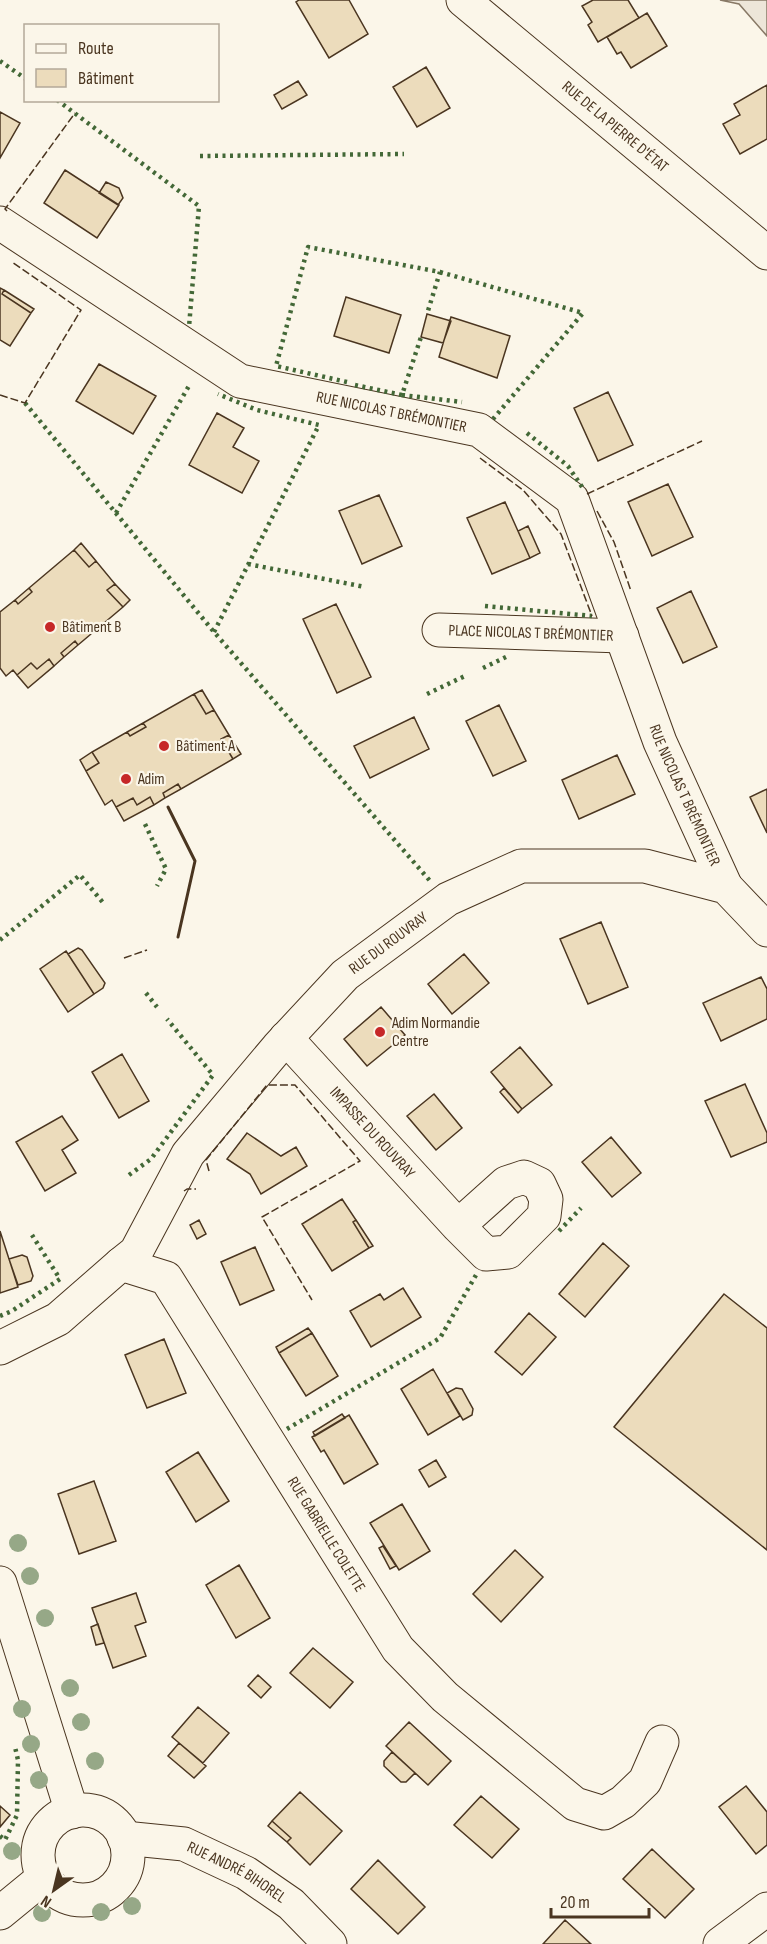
<svg xmlns="http://www.w3.org/2000/svg" width="767" height="1944" font-family="'Sofia Sans Condensed',sans-serif">
  <style>
    .green { fill: #ede6d9; stroke: #887966; stroke-width: 1.5 }
    .building { fill: #ecdcbc; stroke: #4a3520; stroke-width: 1.5 }
    .lines { fill: none; stroke-linecap: round; stroke-linejoin: round }
    .minor-casing { stroke: #4a3520; stroke-width: 35 }
    .minor { stroke: #fbf6e9; stroke-width: 33 }
    .hedge { stroke: #436837; stroke-width: 4.5; stroke-dasharray: 3 4.5; stroke-linecap: butt }
    .fence { stroke: #4a3520; stroke-width: 1.5; stroke-dasharray: 8 3; stroke-linecap: butt }
    .wall { stroke: #4a3520; stroke-width: 3 }
    .tree { fill: #96a887 }
    .poi-dot { fill: #c62828; stroke: #fbf6e9; stroke-width: 2 }
    .labels { text-anchor: middle; dominant-baseline: central; stroke-width: 4.5; stroke-linejoin: round; paint-order: stroke }
    .street-label { font-size: 16px; fill: #4a3520; stroke: #fbf6e9 }
    .poi-label { font-size: 16px; fill: #4a3520; stroke: #fbf6e9; text-anchor: start }
  </style>
  <rect width="100%" height="100%" fill="#fbf6e9"/>
  <path class="green" d="M720 0H767V36L739 4Z"/>
  <path class="building" d="M299 0H349L368 34 329 58 296 2Z
    M593 0H628L639 18 598 42 588 25 592 22 582 6Z
    M647 13 667 46 631 68 621 52 617 54 607 37Z
    M426 67 450 108 417 127 393 87Z
    M298 81 307 95 282 109 274 95Z
    M767 85V139L740 154 723 124 740 115 734 104Z
    M0 112 20 123 0 158Z
    M65 170 119 205 97 238 44 203Z
    M106 182 119 188 123 198 118 205 99 193Z
    M0 288 4 290 2 294 31 313 10 346 0 340Z
    M4 290 34 309 31 313 2 294Z
    M346 297 401 315 389 353 334 336Z
    M427 314 451 321 443 343 421 337Z
    M451 317 510 336 497 378 439 357Z
    M99 364 156 396 133 434 76 401Z
    M608 392 633 445 598 461 574 408Z
    M217 413 244 428 233 447 259 461 242 493 189 465Z
    M668 484 693 537 652 556 628 502Z
    M379 495 402 546 362 564 339 511Z
    M505 502 530 558 492 574 467 518Z
    M528 526 540 553 530 558 518 531Z
    M81 543 96 561 89 567 74 550Z
    M74 550 89 567 96 561 115 584 107 590 123 607 78 645 75 641 61 653 64 657 54 666 49 659 37 669 31 663 17 675 13 670 6 676 0 668V612L15 600 18 604 32 592 29 588Z
    M115 584 130 600 123 607 107 590Z
    M29 588 32 592 18 604 15 600Z
    M691 591 717 647 683 663 657 608Z
    M336 604 371 677 337 693 303 619Z
    M75 641 78 645 64 657 61 653Z
    M49 659 54 666 28 688 17 675 31 663 37 669Z
    M202 690 214 710 206 714 194 694Z
    M194 694 206 714 214 710 229 735 221 739 233 759 181 789 178 784 163 793 165 798 154 805 150 797 137 805 133 798 116 807 112 800 105 805 86 771 99 763 92 752 127 732 130 736 146 727 143 723Z
    M499 705 526 761 493 776 466 721Z
    M414 717 429 749 370 778 354 746Z
    M143 723 146 727 130 736 127 732Z
    M229 735 241 754 233 759 221 739Z
    M92 752 99 763 86 771 80 760Z
    M617 755 635 794 579 819 562 780Z
    M178 784 181 789 165 798 163 793Z
    M767 789V833L750 797Z
    M150 797 154 805 124 821 116 807 133 798 137 805Z
    M601 922 628 987 588 1004 560 939Z
    M78 948 82 950 105 983 103 988 94 994 68 954Z
    M66 951 94 994 68 1012 40 969Z
    M464 954 489 983 452 1014 428 984Z
    M761 977 767 989V1019L721 1041 703 1003Z
    M381 1007 405 1035 367 1066 344 1039Z
    M520 1047 552 1085 522 1109 491 1072Z
    M122 1054 149 1101 119 1118 92 1072Z
    M745 1084 767 1133V1142L731 1157 705 1101Z
    M504 1088 522 1109 518 1113 500 1092Z
    M434 1094 462 1128 436 1150 407 1116Z
    M62 1116 78 1140 62 1150 76 1173 45 1191 16 1142Z
    M247 1133 281 1156 296 1147 307 1166 261 1194 250 1174 227 1159Z
    M611 1137 641 1173 612 1197 582 1162Z
    M342 1199 356 1220 353 1222 369 1248 332 1271 302 1224Z
    M199 1220 206 1234 197 1239 190 1225Z
    M356 1220 373 1246 369 1248 353 1222Z
    M0 1231 18 1287 0 1293Z
    M603 1243 629 1266 585 1317 559 1294Z
    M255 1247 274 1290 240 1305 221 1262Z
    M22 1255 27 1257 33 1276 31 1281 18 1285 9 1259Z
    M403 1288 421 1317 371 1347 350 1311 380 1294 384 1300Z
    M724 1294 767 1328V1550L614 1427Z
    M529 1313 556 1337 522 1375 495 1352Z
    M308 1328 312 1333 279 1353 276 1347Z
    M312 1333 338 1376 306 1396 279 1353Z
    M164 1339 186 1393 147 1408 125 1355Z
    M433 1369 460 1416 428 1435 401 1389Z
    M456 1388 462 1389 473 1409 472 1415 463 1420 447 1393Z
    M342 1414 345 1418 315 1436 313 1432Z
    M349 1415 378 1464 344 1484 324 1450 321 1452 312 1437Z
    M198 1452 229 1501 196 1522 166 1472Z
    M436 1460 446 1477 429 1487 419 1470Z
    M94 1481 116 1541 79 1554 58 1494Z
    M402 1504 430 1551 399 1570 370 1523Z
    M383 1546 396 1566 390 1569 379 1548Z
    M515 1550 543 1577 501 1622 473 1594Z
    M239 1565 270 1618 236 1638 206 1585Z
    M136 1593 146 1622 135 1626 146 1656 113 1668 92 1608Z
    M98 1624 104 1643 96 1645 91 1627Z
    M313 1648 353 1682 330 1708 290 1673Z
    M258 1675 271 1687 261 1698 248 1686Z
    M198 1707 229 1733 203 1763 172 1737Z
    M409 1722 451 1761 428 1785 386 1746Z
    M179 1743 206 1766 194 1778 168 1756Z
    M392 1752 415 1773 406 1782H401L384 1766V1761Z
    M746 1786 767 1812V1845L756 1854 719 1807Z
    M300 1792 342 1831 310 1865 287 1842 291 1838 272 1821Z
    M481 1796 519 1829 492 1858 454 1825Z
    M0 1806 10 1815 0 1827Z
    M272 1821 291 1838 287 1842 268 1826Z
    M652 1849 694 1889 665 1918 623 1879Z
    M378 1860 425 1907 398 1934 351 1889Z
    M565 1920 591 1944H543Z"/>
  <g class="lines">
    <defs>
      <g id="minor">
        <path id="s1" d="M463 0 767 253"/>
        <path id="s2" d="M0 223 240 381 479 430 572 499 660 742 726 887"/>
        <path id="s3" d="M439 630 622 636"/>
        <path id="s4" d="M286 1038 458 1226 486 1254 508 1252 544 1216 546 1199 539 1184 524 1177 506 1183 458 1226"/>
        <path id="s5" d="M121 1264 136 1252 188 1154 278 1047 345 975 448 899 521 866H645L726 887 767 930"/>
        <path id="s6" d="M0 1348 58 1319 121 1264 166 1278 398 1649 445 1697 575 1804 604 1813 623 1802 645 1781 662 1742"/>
        <path d="M0 1583 72 1812"/>
        <circle cx="83" cy="1855" r="45"/>
        <path id="s7" d="M124 1838 184 1844 246 1873 291 1904 330 1944"/>
        <path d="M0 1913 44 1877"/>
        <path d="M720 1944 767 1909"/>
      </g>
    </defs>
    <use href="#minor" class="minor-casing"/>
    <use href="#minor" class="minor"/>
    <path class="hedge" d="M0 61 26 79
      M57 100 199 206 189 327
      M200 156 404 154
      M440 272 583 313 493 419
      M347 382 276 366 308 247 440 272 427 314
      M355 385 402 395 421 337
      M402 395 462 402
      M25 403 214 632 431 882
      M527 433 568 466 584 490
      M116 513 190 384
      M248 564 365 587
      M485 606 592 616
      M214 632 319 425 257 410 218 394
      M483 668 506 657
      M427 694 467 675
      M145 824 166 869 157 886
      M0 940 80 875 105 905
      M146 993 157 1007
      M129 1175 151 1159 213 1075 167 1019
      M559 1231 581 1208
      M0 1316 12 1311 60 1279 32 1235
      M287 1429 440 1338 476 1275
      M0 1836 5 1840 17 1815 18 1760 15 1747"/>
    <path class="fence" d="M7 211 5 209 75 113
      M0 395 25 403 81 310 12 262
      M480 458 523 490 561 534 592 616
      M587 494 702 441
      M597 511 614 542 631 591
      M124 958 147 950
      M209 1171 206 1160 267 1085H295L360 1161 262 1217 312 1300
      M184 1191 187 1189H196"/>
    <path class="wall" d="M168 807 195 861 178 937"/>
  </g>
  <g class="tree">
    <circle cx="18" cy="1543" r="9"/>
    <circle cx="30" cy="1576" r="9"/>
    <circle cx="45" cy="1618" r="9"/>
    <circle cx="70" cy="1688" r="9"/>
    <circle cx="22" cy="1709" r="9"/>
    <circle cx="81" cy="1722" r="9"/>
    <circle cx="31" cy="1744" r="9"/>
    <circle cx="95" cy="1761" r="9"/>
    <circle cx="39" cy="1780" r="9"/>
    <circle cx="12" cy="1851" r="9"/>
    <circle cx="132" cy="1906" r="9"/>
    <circle cx="101" cy="1912" r="9"/>
    <circle cx="42" cy="1913" r="9"/>
  </g>
  <g class="poi-dot">
    <circle cx="50" cy="627" r="6"/>
    <circle cx="164" cy="746" r="6"/>
    <circle cx="126" cy="779" r="6"/>
    <circle cx="380" cy="1032" r="6"/>
  </g>
  <g class="labels">
    <g class="street-label">
      <text stroke="none"><textPath href="#s1" startOffset="198">RUE DE LA PIERRE D'ÉTAT</textPath></text>
      <text stroke="none"><textPath href="#s2" startOffset="442">RUE NICOLAS T BRÉMONTIER</textPath></text>
      <text stroke="none"><textPath href="#s3" startOffset="92">PLACE NICOLAS T BRÉMONTIER</textPath></text>
      <text stroke="none"><textPath href="#s2" startOffset="964">RUE NICOLAS T BRÉMONTIER</textPath></text>
      <text stroke="none"><textPath href="#s5" startOffset="422">RUE DU ROUVRAY</textPath></text>
      <text stroke="none"><textPath href="#s4" startOffset="128">IMPASSE DU ROUVRAY</textPath></text>
      <text stroke="none"><textPath href="#s6" startOffset="498">RUE GABRIELLE COLETTE</textPath></text>
      <text stroke="none"><textPath href="#s7" startOffset="120">RUE ANDRÉ BIHOREL</textPath></text>
    </g>
    <g class="poi-label">
      <text x="62" y="627">Bâtiment B</text>
      <text x="176" y="746">Bâtiment A</text>
      <text x="138" y="779">Adim</text>
      <text x="392" y="1023">Adim Normandie<tspan x="392" dy="18">Centre</tspan></text>
    </g>
  </g>
  <rect x="24" y="24" width="195" height="78" fill="#fbf6e9" stroke="#b4a999" stroke-width="1.5"/>
  <rect x="36" y="44" width="30" height="9" fill="#fbf6e9" stroke="#b4a999" stroke-width="1.5"/>
  <text x="78" y="54" font-size="18" fill="#4a3520">Route</text>
  <rect x="36" y="69" width="30" height="18" fill="#ecdcbc" stroke="#b4a999" stroke-width="1.5"/>
  <text x="78" y="84" font-size="18" fill="#4a3520">Bâtiment</text>
  <g transform="translate(54 1890) rotate(214)" stroke="#fbf6e9" stroke-width="4.5" paint-order="stroke">
  <path d="M0-4.5L10 22L0 15L-10 22Z" fill="#4a3520"/>
  <text y="-9" font-size="16" font-weight="bold" text-anchor="middle" fill="#4a3520">N</text>
  </g>
  <path d="M551 1908v9h98v-9" fill="none" stroke="#4a3520" stroke-width="3"/>
  <text x="560" y="1908" font-size="18" fill="#4a3520" stroke="#fbf6e9" stroke-width="4.5" paint-order="stroke">20 m</text>
</svg>
